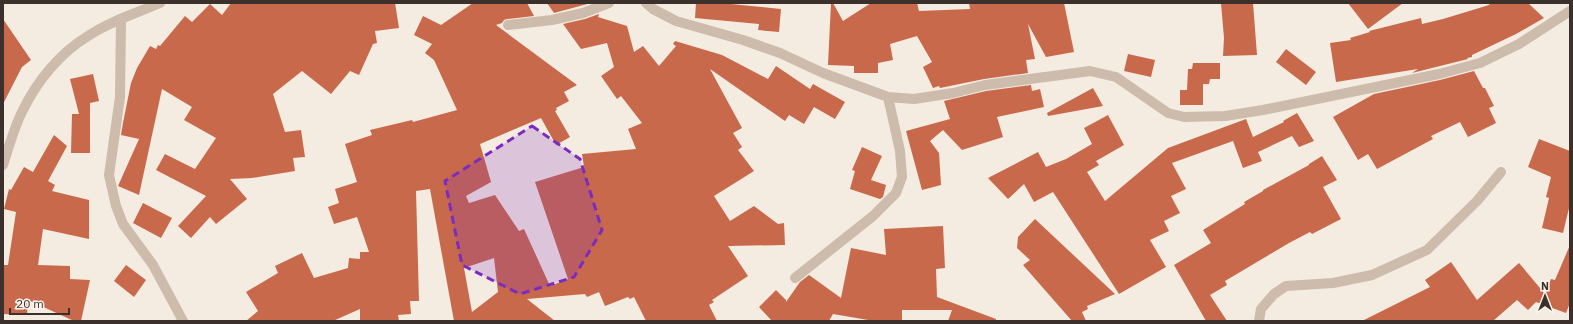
<svg xmlns="http://www.w3.org/2000/svg" width="1573" height="324" font-family="'IBM Plex Sans',sans-serif">
  <style>
    .building { fill: #c8694b; fill-rule: evenodd }
    .lines { fill: none; stroke-linecap: round; stroke-linejoin: round }
    .minor { stroke: #cdbbac; stroke-width: 10 }
    .marked { fill: #7b2cbf; fill-opacity: 0.2; stroke: #7b2cbf; stroke-width: 3; stroke-dasharray: 8 5; stroke-linejoin: round }
  </style>
  <rect width="100%" height="100%" fill="#f4ebe1"/>
  <path class="building" d="M231 3H395L399 28 375 31 377 43 373 44 359 75 350 71 331 94 302 71 273 94 285 132 301 130 305 157 293 158 295 171 252 178 230 179 247 199 216 224 210 217 191 238 178 226 206 196 156 170 165 154 195 169 216 138 184 120 192 107 162 89 139 195 118 186 139 139 121 135 123 123 131 83 137 68 150 46 156 49 158 45 160 46 185 16 192 22 210 4 222 15Z
    M473 3H527L534 16 507 19 504 20 502 23 496 25 577 85 564 92 569 101 556 108 557 110 555 111 570 137 556 145 541 118 480 144 491 182 466 196 469 203 495 195 519 231 524 229 550 286 568 279 535 182 584 167 582 154 636 149 628 129 642 123 621 96 617 99 601 76 614 67 607 43 581 49 563 24 585 19 599 14 598 17 627 26 634 52 643 46 659 66 676 46 673 44 675 41 722 55 768 79 776 66 810 89 813 84 845 102 835 119 814 107 804 124 789 115 785 121 710 69 742 128 733 133 742 147 738 150 754 171 714 196 730 221 754 206 778 224 784 223 785 245 728 246 748 276 712 300 714 302 709 305 717 321H646L634 297 630 299 628 297 605 306 599 292 587 297 585 294 527 299 555 321H454L430 189 416 191 419 301H410L411 314 398 315 399 321H360V309L333 321H246L258 311 246 292 278 273 275 266 302 253 314 278 348 268 349 258 360 259V252H369L357 217 334 224 328 207 339 203 335 189 357 182 345 144 372 135 370 130 412 120 413 122 457 110 434 60 425 53 432 44 414 35 423 16 441 25ZM494 258 498 292 472 312 464 268Z
    M547 3H591L554 13Z
    M696 3H721L781 9 779 32 758 30 759 24 695 18Z
    M831 3H833L843 21 871 3H917L919 11 970 9 969 3H1064L1074 52 1046 57 1028 24 1035 59 1026 60 1028 73 984 79 940 88 939 86 933 88 923 67 932 62 917 36 890 44 893 60 878 63V73H854V66L828 65Z
    M1221 3H1253L1257 55 1223 56 1224 38Z
    M1348 3H1403L1368 29Z
    M1490 3H1528L1544 18 1516 34 1472 55V57L1467 58 1468 59 1412 73 1418 69 1336 82 1330 43 1351 40 1350 38 1370 32 1369 31 1421 18 1422 24 1443 19 1489 5Z
    M3 19 31 60 22 67 3 104Z
    M1286 49 1316 72 1306 85 1276 62Z
    M1128 54 1155 60 1151 77 1124 71Z
    M1193 63H1220V79H1210L1209 84H1203V105H1180V90H1187L1188 69H1192Z
    M1474 71 1483 88H1485L1494 106 1489 108 1496 123 1468 137 1460 122 1431 136 1433 139 1377 169 1368 154 1358 160 1333 117 1374 94 1440 80Z
    M93 74 99 101 90 103V153H71L72 114H79L70 79Z
    M1031 85 1032 91 1040 89 1044 107 997 117 1003 137 962 150 943 130 930 141 939 153 941 185 922 190 906 131 950 119 944 101 986 91Z
    M1093 88 1103 106 1048 116 1047 113Z
    M1297 113 1314 141 1299 147 1292 136 1258 152 1262 161 1243 168 1233 141 1172 163 1186 189 1171 196 1180 213 1164 221 1169 231 1150 240 1166 267 1119 294 1053 192 1034 202 1024 184 1008 199 988 178 1038 152 1046 167 1066 159 1092 144 1084 128 1108 115 1124 145 1096 161 1099 165 1087 172 1105 201 1168 148 1246 119 1253 137 1284 122 1283 121Z
    M54 135 67 146 48 181 55 185 52 191 89 200V239L43 229 38 265 70 266V279L90 280 81 321H74L28 300 27 315 3 314V265H8L16 212 4 209 9 189 11 190 24 167 33 172Z
    M1539 139 1570 151V204L1563 233 1542 228 1549 198 1546 197 1551 177 1528 167Z
    M862 147 882 156 871 180 886 185 883 197 880 199 850 189 855 171 852 170Z
    M1322 156 1337 180 1323 187 1341 219 1312 234 1310 232 1289 243 1225 281 1227 285 1210 295 1227 321H1206L1174 265 1211 243 1203 230 1245 204 1244 202 1263 191V190L1309 165V164Z
    M143 203 172 218 161 238 133 223Z
    M1035 219 1115 294 1087 306 1088 309 1082 312 1086 321H1072L1023 265 1030 260 1017 248 1018 237Z
    M943 226 945 268 936 269 937 297 996 319V321H948L952 310H902V321H874L833 314 829 321H772L759 307 776 290 786 300V302L800 282 809 275 841 298 851 248 886 255 884 229Z
    M1570 245V303L1566 313 1536 302 1528 310 1517 300 1493 321H1362L1430 287 1425 280 1451 262 1477 300 1519 263 1545 294 1551 279 1555 280Z
    M126 265 146 280 134 297 114 281Z"/>
  <g class="lines">
    <path class="minor" d="M646 3 653 9 676 21 743 40 780 53 823 73 888 97 914 99 953 93 985 85 1090 71 1116 77 1168 113 1184 117 1225 116 1263 110 1439 74 1480 63 1519 44 1570 11
      M121 19 120 97 109 175 116 206 123 224 153 265 183 321
      M508 25 552 20 583 13 609 3
      M3 165C9 147 14 127 23 110 37 81 60 53 88 36 110 21 137 13 160 3
      M795 278 873 216 896 193 902 177 900 151 888 97
      M1259 321 1261 309 1274 294 1286 286 1333 283 1372 275 1427 250 1477 201 1501 172"/>
  </g>
  <path class="marked" d="M532 126 580 159 602 230 574 277 520 294 462 265 445 181Z"/>
  <rect width="1573" height="324" fill="none" stroke="#3b302b" stroke-width="8"/>
  <g transform="translate(1545 296)" stroke="#fbf5ee" stroke-width="3" paint-order="stroke">
  <path d="M0-3L7 15L0 10L-7 15Z" fill="#3b302b"/>
  <text y="-6" font-size="11" font-weight="bold" text-anchor="middle" fill="#3b302b">N</text>
  </g>
  <path d="M10 308v6h59v-6" fill="none" stroke="#3b302b" stroke-width="2"/>
  <text x="16" y="308" font-size="12" fill="#3b302b" stroke="#fbf5ee" stroke-width="3" paint-order="stroke">20 m</text>
</svg>
